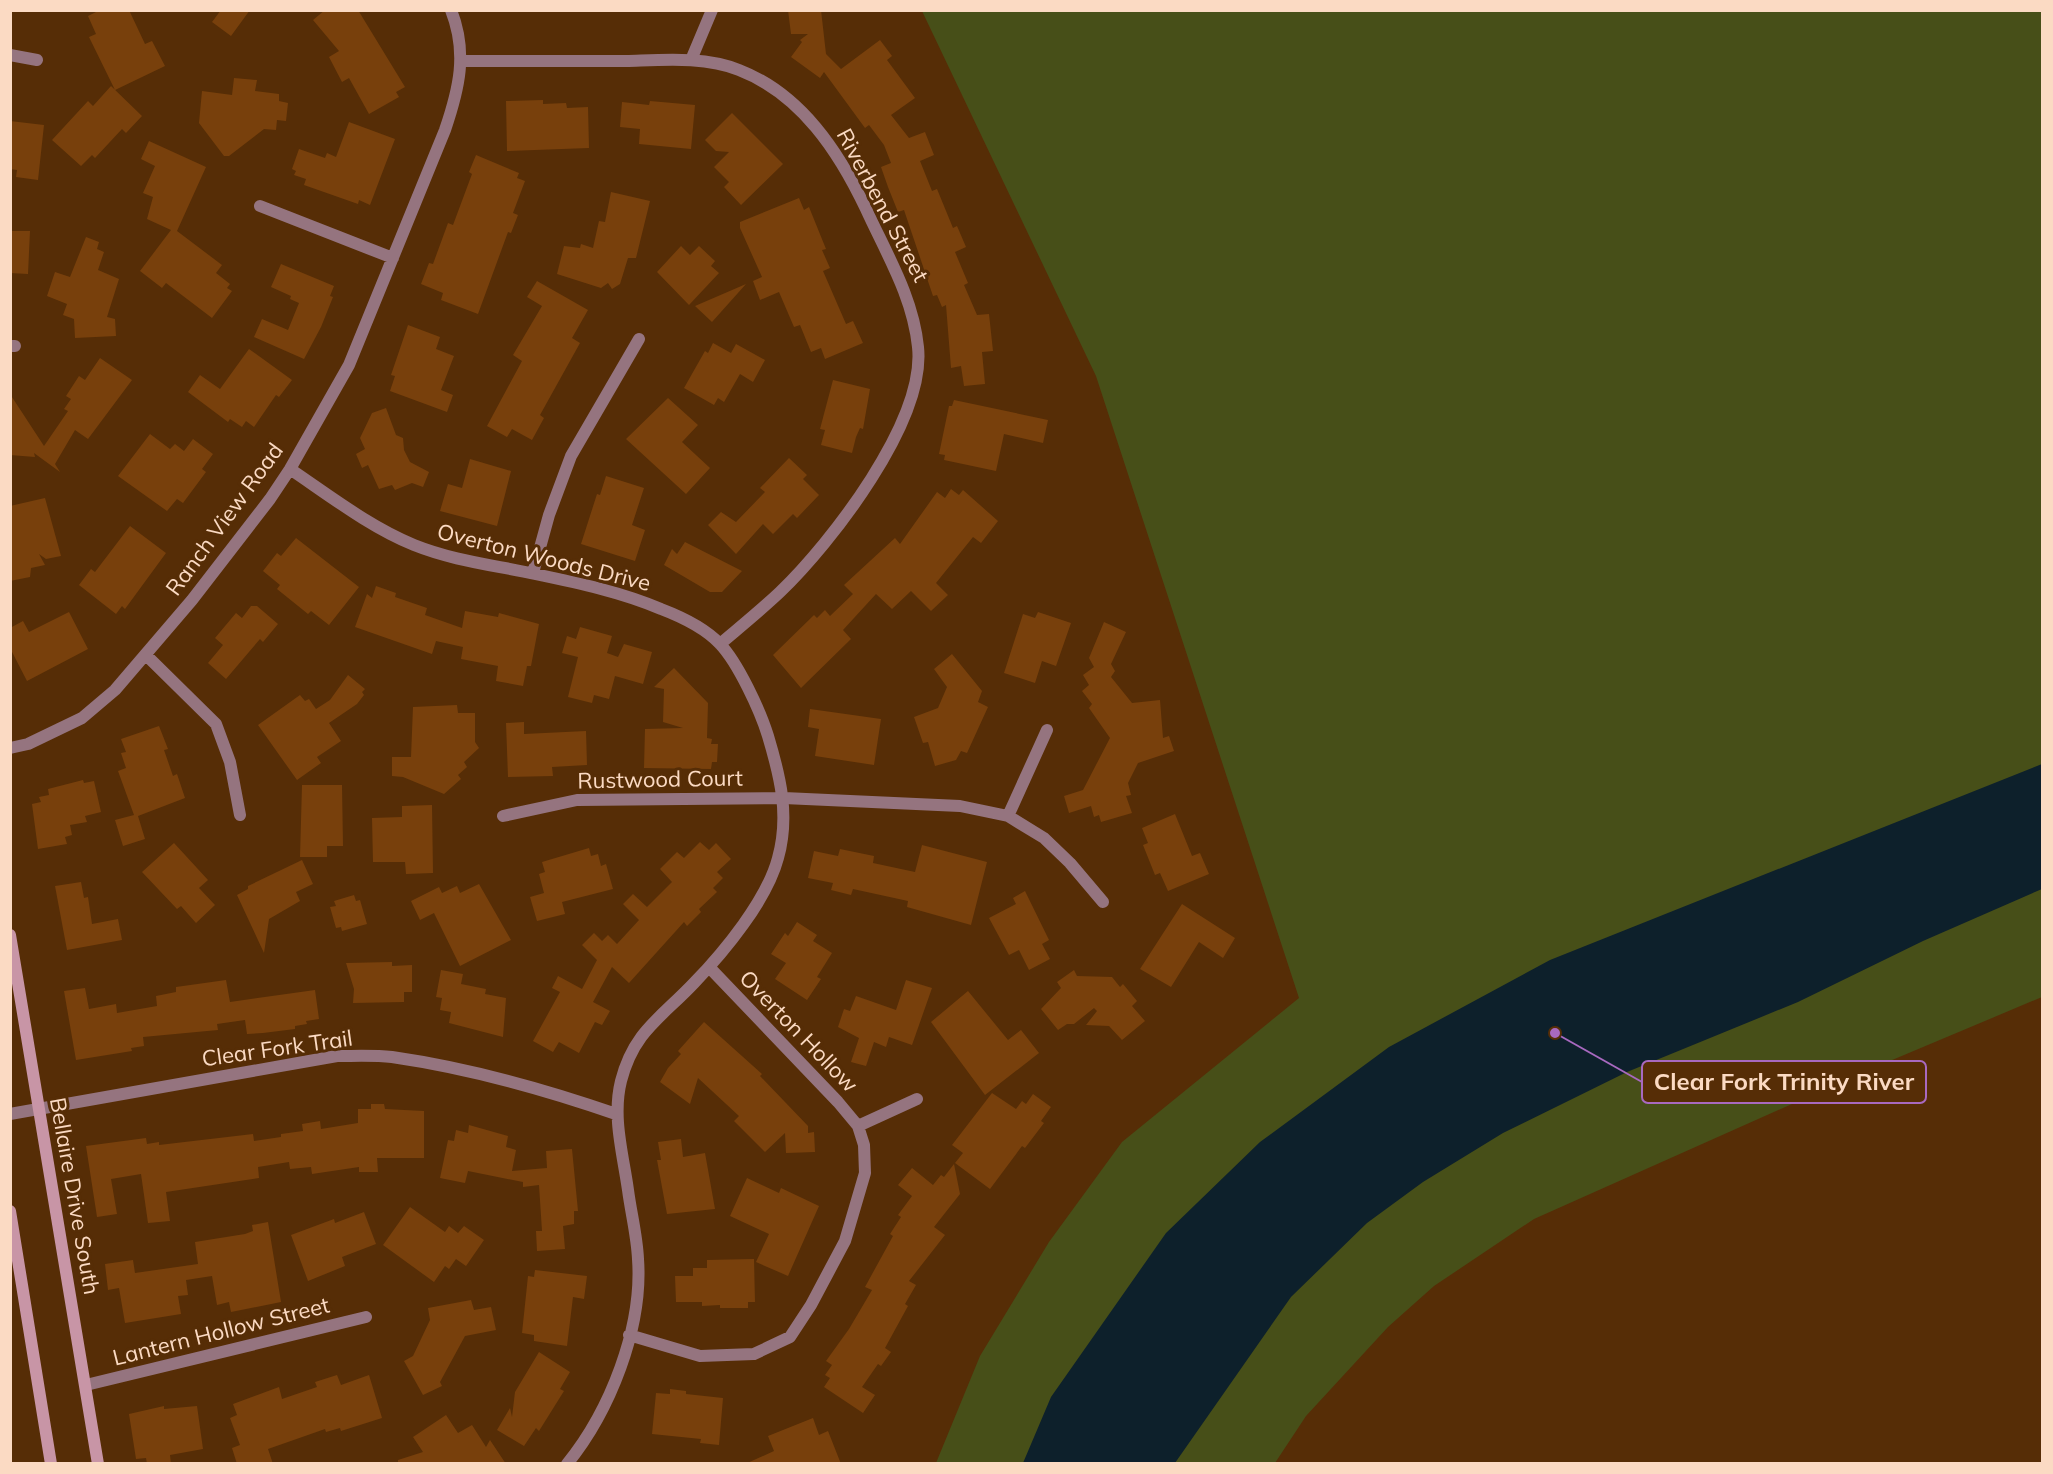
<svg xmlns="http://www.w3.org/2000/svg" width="2053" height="1474" font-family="Mulish,sans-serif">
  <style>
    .green { fill: #474f18 }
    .water { fill: #0d202b }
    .building { fill: #78400c }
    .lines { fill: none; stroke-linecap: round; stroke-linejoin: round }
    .minor { stroke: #95747f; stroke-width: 12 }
    .secondary { stroke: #c895a6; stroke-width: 12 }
    .labels { text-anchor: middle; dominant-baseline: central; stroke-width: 6; stroke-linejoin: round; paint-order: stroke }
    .street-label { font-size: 22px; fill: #fbdac3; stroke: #562d06 }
    .leader { fill: none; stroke: #a869c0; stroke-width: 2 }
    .callout-dot { fill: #a869c0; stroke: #562d06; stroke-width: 2 }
    .callout { fill: #562d06; stroke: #a869c0; stroke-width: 2 }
    .callout-label { font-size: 24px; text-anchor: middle; font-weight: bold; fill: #fbdac3 }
  </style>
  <rect width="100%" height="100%" fill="#562d06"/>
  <path class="green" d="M922 11H2042V997L1866 1071 1534 1219 1434 1286 1388 1327 1306 1416 1275 1463H936L980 1356 1049 1242 1122 1142 1299 998 1096 376Z"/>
  <path class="water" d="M2042 764V889L1923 941 1798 1002 1627 1072 1503 1133 1423 1182 1367 1223 1291 1297 1175 1463H1023L1051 1397 1166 1233 1260 1142 1389 1047 1550 960Z"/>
  <path class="building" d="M100 10H129L145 44 152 41 165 66 115 90 89 37 96 34 88 16Z
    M221 10H250L231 36 212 22Z
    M325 10H358L405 87 396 92 399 97 369 114 349 78 342 82 329 57 339 51 313 20Z
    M788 10H821L826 54 841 69 880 40 892 56 887 60 915 98 891 115 909 138 925 132 934 155 920 161 932 191 937 189 953 228 957 226 966 247 955 252 968 283 964 285 977 315 989 314 993 351 982 352 985 384 964 386 961 366 951 368 946 305 942 307 937 295 933 296 904 210 898 212 888 187 881 167 891 163 884 145 869 125 865 128 824 72 820 78 791 57 802 42 800 40 808 34H791Z
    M234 78 257 80 255 91 279 94V101L288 103 286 121 277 120 276 130 264 129 229 156H224L199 123 202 91 232 95Z
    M111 86 142 116 126 133 122 129 95 158 92 155 81 166 52 140 88 101 93 106Z
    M543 100V104L566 103 567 108 588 107 589 148 507 151 506 101Z
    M650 101 695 105 691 149 639 144 640 129 620 127 622 102 649 105Z
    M732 113 783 164 741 205 724 187 729 182 714 167 729 152 716 151 705 140Z
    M10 121 44 125 38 180 16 177 17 170 10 169Z
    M349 122 395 139 370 205 359 200 358 204 304 185 306 179 294 175 296 171 292 169 299 149 325 158 327 153 336 157Z
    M149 141 206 167 177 231 222 265 216 273 230 284 227 288 232 291 212 318 166 283 162 288 140 271 171 230 147 219 153 197 143 193 155 166 141 159Z
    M476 155 519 173 517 178 525 181 513 213 518 215 511 233 508 232 478 314 441 300 443 293 421 284 429 263 433 264 448 223 453 225 472 174 469 172Z
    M611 192 650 201 636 258H628L620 284 612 289 608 283 601 288 557 274 564 246 580 248 581 244 593 248 599 221 605 222Z
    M799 198 804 210 809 207 826 249 822 250 830 268 823 271 846 324 853 321 863 343 825 359 821 348 811 352 800 325 794 327 779 292 760 300 753 281 762 277 740 228V222Z
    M10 231H30L28 274 10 273Z
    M86 237 99 242 97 249 104 252 98 270 119 279 107 317 115 319 116 336 75 338 74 319 63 315 67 304 47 296 55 272 70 277Z
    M681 246 690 255 699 246 715 261 711 266 719 273 689 305 657 272Z
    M281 264 334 286 330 296 333 297 321 327 304 359 254 337 262 319 288 330 299 303 290 299 291 296 271 287Z
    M537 281 588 310 572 338 580 343 540 415 544 418 532 440 512 429 507 437 487 426 522 361 513 355 542 306 527 297Z
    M746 284 712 322 695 306Z
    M408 325 440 337 436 349 454 356 441 390 453 395 447 412 390 391 395 376 391 375Z
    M713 343 731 353 736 344 765 360 753 382 740 374 724 402 718 398 714 405 684 388 705 351 708 353Z
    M249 349 292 380 279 397 276 395 254 427 246 421 242 427 230 419 228 422 188 392 200 375 220 389Z
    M100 358 132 380 88 439 75 430 55 464 60 472 34 453 35 457 10 455V394L44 446 68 411 64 409 71 399 66 396 79 376 85 380Z
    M833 380 870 389 863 429 860 428 856 437 852 453 821 445 825 430 820 429Z
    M668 398 698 425 682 442 710 468 686 494 626 439Z
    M954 400 1048 420 1043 443 1004 434 996 471 944 460 945 455 939 454 949 406H952Z
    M386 408 396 435 403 438 404 450 410 462 429 472 423 487 412 483 395 490 392 485 379 489 368 465 362 468 356 454 365 449 360 438 372 413Z
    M150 434 170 449 175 444 184 451 193 439 213 454 202 469 206 472 183 503 177 499 167 511 118 476Z
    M789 458 807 475 803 479 819 495 797 518 793 514 773 534 763 524 736 554 708 525 721 512 736 522 765 492 760 488Z
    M470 459 511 471 497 526 440 511 448 484 462 488Z
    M606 476 644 488 632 525 645 530 635 561 581 544 597 494 600 495Z
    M951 489 959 495 963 490 998 521 981 543 973 537 936 583 948 595 931 611 911 591 892 609 876 594 843 630 851 639 801 688 773 655 814 615 817 618 825 610 830 616 853 594 844 585 895 538 900 544 937 492 945 498Z
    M45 498 61 556 46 559 39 554 45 565 31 568 30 577 10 581V506Z
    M130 526 166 553 125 609 122 606 116 614 79 585 91 569 95 572Z
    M296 538 359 587 329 625 311 611 308 614 277 589 280 585 263 571 277 553 281 556Z
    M685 542 742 571 722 592H710L664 565 672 549 677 554Z
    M376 586 396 593 395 597 427 608 425 615 462 628 465 611 498 617 499 613 539 624 531 666H527L523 686 496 681 498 666 461 659 463 647 436 641 432 654 355 627 367 594 372 598Z
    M251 606H257L278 624 263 642 260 639 226 679 208 663 223 645 215 638 236 613 242 618Z
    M69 612 88 649 27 681 10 648V628L23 621 29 632Z
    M1038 612 1071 623 1056 666 1042 661 1035 683 1004 673 1023 614 1035 618Z
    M1104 622 1126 632 1111 664 1115 671 1111 677 1132 703 1160 700 1163 738 1169 736 1174 751 1138 763 1128 783 1131 795 1126 796 1132 813 1101 822 1099 815 1094 817 1091 806 1069 813 1064 796 1083 790 1110 738 1089 708 1092 704 1082 691 1089 685 1083 675 1094 667 1089 658Z
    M580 627 612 636 607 653 618 657 624 644 652 652 643 684 615 676 609 699 594 695 592 703 568 697 578 657 562 653 567 636 576 639Z
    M952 654 982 691 978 702 988 707 967 753 961 751 956 760 935 766 928 742 923 743 914 717 938 708 947 687 934 669Z
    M674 668 708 703 707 738 712 739 711 744H718L717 762H712L711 769 644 768 645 729 683 728 663 722 664 689 654 687Z
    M348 675 365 689 362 692 364 695 357 704 329 723 341 741 317 757 321 763 297 780 258 725 300 695 305 701 309 699 316 709 330 700Z
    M457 705 458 713H475V742L479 748 464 762 467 767 458 775 461 779 444 794 403 777 392 776V757H411L413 707Z
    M810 709 881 719 874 765 815 756 819 729 808 727Z
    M524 722V734L586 731 587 765 552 767 553 776 508 777 506 723Z
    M159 726 168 749 164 750 173 776 177 774 185 798 138 816 145 839 123 846 115 820 134 815 118 771 126 768 121 753 126 752 121 739Z
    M83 780 84 783 94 781 101 812 85 816 87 822 70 825 72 835 65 837 67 844 38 849 32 804 41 802 39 797 49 795 48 789Z
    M302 785H342L343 846H327V857H300Z
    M432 805 433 873 406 874 405 862H373L372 818 402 817V806Z
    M1175 814 1192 856 1200 853 1209 874 1168 891 1160 873 1155 875 1143 845 1148 843 1142 828Z
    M700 842 709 850 716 843 731 859 717 872 723 878 713 888 717 892 699 909 701 912 687 926 684 922 629 983 612 967 593 1002 610 1011 602 1025 595 1022 579 1053 559 1042 553 1052 533 1041 560 992 552 988 558 976 582 989 597 960 582 945 594 933 602 941 608 935 617 944 639 920 623 904 633 894 647 907 672 882 660 869 677 852 684 858Z
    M174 843 208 880 199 888 215 905 196 923 181 906 177 909 142 872Z
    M922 845 987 862 971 925 907 907 908 901 853 889 851 895 831 890 833 883 808 878 814 851 838 856 840 849 874 856 873 863 915 872Z
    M589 848 591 856 598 854 601 866 606 864 613 889 562 902 565 914 537 921 530 897 544 893 539 874 545 872 542 862Z
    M302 860 313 884 296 892 300 901 269 919 264 953 237 895 248 889V886Z
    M81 882 84 898 88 897 92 924 118 919 122 940 67 950 55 886Z
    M479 884 511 940 460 966 434 913 420 920 411 901 439 887 442 893 457 886 460 893Z
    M1025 891 1049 940 1042 944 1050 959 1029 970 1019 950 1009 955 989 918 1016 904 1013 898Z
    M354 895 356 901 360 900 367 924 342 931 341 927 336 928 330 907 336 906 334 901Z
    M1182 904 1235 938 1223 958 1199 942 1171 987 1140 969Z
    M797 922 817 935 813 941 832 953 817 977 821 979 807 1000 775 979 786 963 771 954 785 933 788 936Z
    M392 962V966L412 965V992H404V1002L353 1003 354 989 346 963Z
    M441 970 463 974 461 984 486 989 485 994 506 998 503 1037 449 1023 451 1012 440 1010 442 998 436 997Z
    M1074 970 1077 976 1112 977 1120 987 1123 984 1137 1001 1132 1006 1145 1021 1122 1040 1109 1026 1086 1025 1097 1011 1094 1008 1074 1024H1067L1058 1030 1041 1009 1061 988 1057 982Z
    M226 980 230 1002 315 990 319 1019 306 1021 307 1024 295 1026V1029L263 1033 247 1034 245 1020 217 1024 218 1030 143 1037 144 1046 131 1048 132 1051 76 1060 64 991 85 988 89 1009 116 1004 117 1013 157 1006 156 996 176 992V987Z
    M906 980 932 988 912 1045 889 1037 886 1047 874 1042 866 1066 851 1062 859 1038 838 1027 844 1009 850 1011 856 996 896 1010Z
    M968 991 1008 1040 1021 1030 1039 1053 985 1095 931 1022Z
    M704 1022 762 1074 760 1076 808 1126V1133L814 1132 815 1152 786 1153 785 1133 765 1152 734 1121 739 1116 698 1078 690 1104 660 1082 668 1068 681 1054 678 1051Z
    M992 1093 1016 1109 1022 1101 1026 1104 1033 1094 1051 1107 1041 1121 1044 1123 1025 1148 1022 1146 990 1189 955 1163 963 1153 952 1145Z
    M371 1104H384L385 1109 424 1111V1158H377L378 1172H359V1167L312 1174 311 1167 290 1169 289 1162 258 1167 259 1178 166 1192 170 1221 148 1223 141 1174 111 1179 117 1214 97 1217 86 1146 146 1138 147 1144 159 1142V1145L253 1134 254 1141 281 1137V1134L303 1131 302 1124 320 1121 321 1129 358 1123V1109H371Z
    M469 1125 508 1136 506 1147 516 1150 512 1171 547 1168 546 1151 572 1149 578 1211H574V1224L563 1226 565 1249 537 1251 536 1231H542L539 1185 523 1187V1182L468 1171 465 1183 440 1178 448 1140 454 1141 456 1130 468 1133Z
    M681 1139 683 1157 705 1153 715 1209 667 1214 657 1160H661L658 1142Z
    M954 1164 960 1194 934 1227 945 1235 909 1281 916 1285 905 1304 908 1306 885 1348 891 1352 881 1366 878 1364 862 1387 875 1395 863 1413 824 1387 830 1378 825 1375 832 1365 826 1361 849 1329 872 1290 865 1287 893 1236 890 1234 901 1217 898 1215 912 1196 898 1185 912 1168 933 1185 941 1175 944 1177Z
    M747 1178 779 1193 781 1188 819 1206 788 1276 756 1262 769 1234 730 1216Z
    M410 1207 445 1232 449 1226 458 1233 464 1226 484 1240 466 1266 456 1259 449 1269 445 1266 434 1282 383 1245Z
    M364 1212 376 1244 342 1257 345 1266 308 1281 291 1235 334 1219 335 1223Z
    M268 1222 281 1302 231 1312 229 1302 217 1305 212 1276 186 1280 188 1295 178 1296 181 1314 125 1323 119 1288 108 1290 105 1264 133 1260 135 1273 198 1264 195 1242 245 1234 253 1231 252 1225Z
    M754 1259 755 1302H748V1308H720V1305L702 1306V1302H676L675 1276H693V1268H707V1260Z
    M535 1270 587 1276 584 1299 573 1297 567 1346 534 1341V1335L522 1333 528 1276 534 1277Z
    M471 1300 474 1310 491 1307 496 1330 465 1336 440 1382 442 1386 423 1395 404 1361 413 1356 430 1320 428 1308Z
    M539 1352 570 1372 560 1389 564 1391 539 1431 536 1428 524 1446 497 1430 510 1408 512 1417 515 1392Z
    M337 1375 341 1385 369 1375 382 1418 341 1431 340 1428 326 1432 325 1429 268 1449 273 1464H237L232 1448 240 1445 230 1418 237 1415 233 1404 279 1387 282 1399 317 1387 315 1382Z
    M670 1389 686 1391V1394L723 1398 719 1445 700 1443 701 1439 652 1434 656 1393 670 1394Z
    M164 1406V1409L197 1406 203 1449 170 1455 171 1464H147L146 1458 136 1459 129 1414Z
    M446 1415 458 1433 472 1425 486 1447 490 1440 506 1464H398V1460L423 1452 413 1437Z
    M813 1418 819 1435 828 1431 841 1464H745L774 1451 768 1436Z"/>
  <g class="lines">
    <path class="minor" d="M10 55 37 60
      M691 60 712 10
      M463 61C517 61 572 61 626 61 662 60 705 56 739 70 801 94 839 152 866 209 887 255 913 297 918 347 926 421 831 543 780 592 761 610 740 627 720 644
      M260 206 393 258
      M10 346H15
      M290 469C330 496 370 527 414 545 454 561 494 565 535 574 578 583 621 592 661 609 682 617 705 628 720 644 738 663 760 710 768 736 780 776 790 815 778 858 767 900 724 952 694 983 661 1018 634 1031 621 1081 612 1117 623 1154 628 1190 631 1213 637 1236 638 1259 643 1328 610 1411 567 1464
      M533 573 549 515 571 456 639 339
      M147 656 216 724 230 762 240 815
      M10 748 28 744 82 718 115 690 192 600 270 499 290 469 349 365 445 130C459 89 468 53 451 10
      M503 816 577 800 784 798 960 806 1008 816 1044 838 1070 863 1103 902
      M1008 816 1047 730
      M10 1114 337 1056C355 1056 374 1055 392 1057 468 1068 544 1089 616 1114
      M858 1126 917 1099
      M629 1335 700 1356 754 1354 790 1337 811 1305 845 1241 865 1173 864 1145 858 1126 838 1102 709 967
      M86 1385 366 1317"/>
    <path class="secondary" d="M10 935 98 1464
      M10 1211 51 1464"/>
  </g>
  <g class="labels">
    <g class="street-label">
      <text transform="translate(883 205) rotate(62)">Riverbend Street</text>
      <text transform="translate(224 519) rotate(-54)">Ranch View Road</text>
      <text transform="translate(544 557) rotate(14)">Overton Woods Drive</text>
      <text transform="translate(660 779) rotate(-1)">Rustwood Court</text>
      <text transform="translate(799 1031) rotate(46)">Overton Hollow</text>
      <text transform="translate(277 1048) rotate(-8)">Clear Fork Trail</text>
      <text transform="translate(75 1196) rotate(80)">Bellaire Drive South</text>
      <text transform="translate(221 1331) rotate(-14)">Lantern Hollow Street</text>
    </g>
  </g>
  <path class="leader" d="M1555 1033L1642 1082"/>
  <circle class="callout-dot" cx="1555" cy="1033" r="6"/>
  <rect class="callout" x="1642" y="1061" width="284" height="42" rx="6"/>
  <g class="callout-label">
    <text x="1784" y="1090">Clear Fork Trinity River</text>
  </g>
  <rect width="2053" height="1474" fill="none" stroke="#fbdac3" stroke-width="24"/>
</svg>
